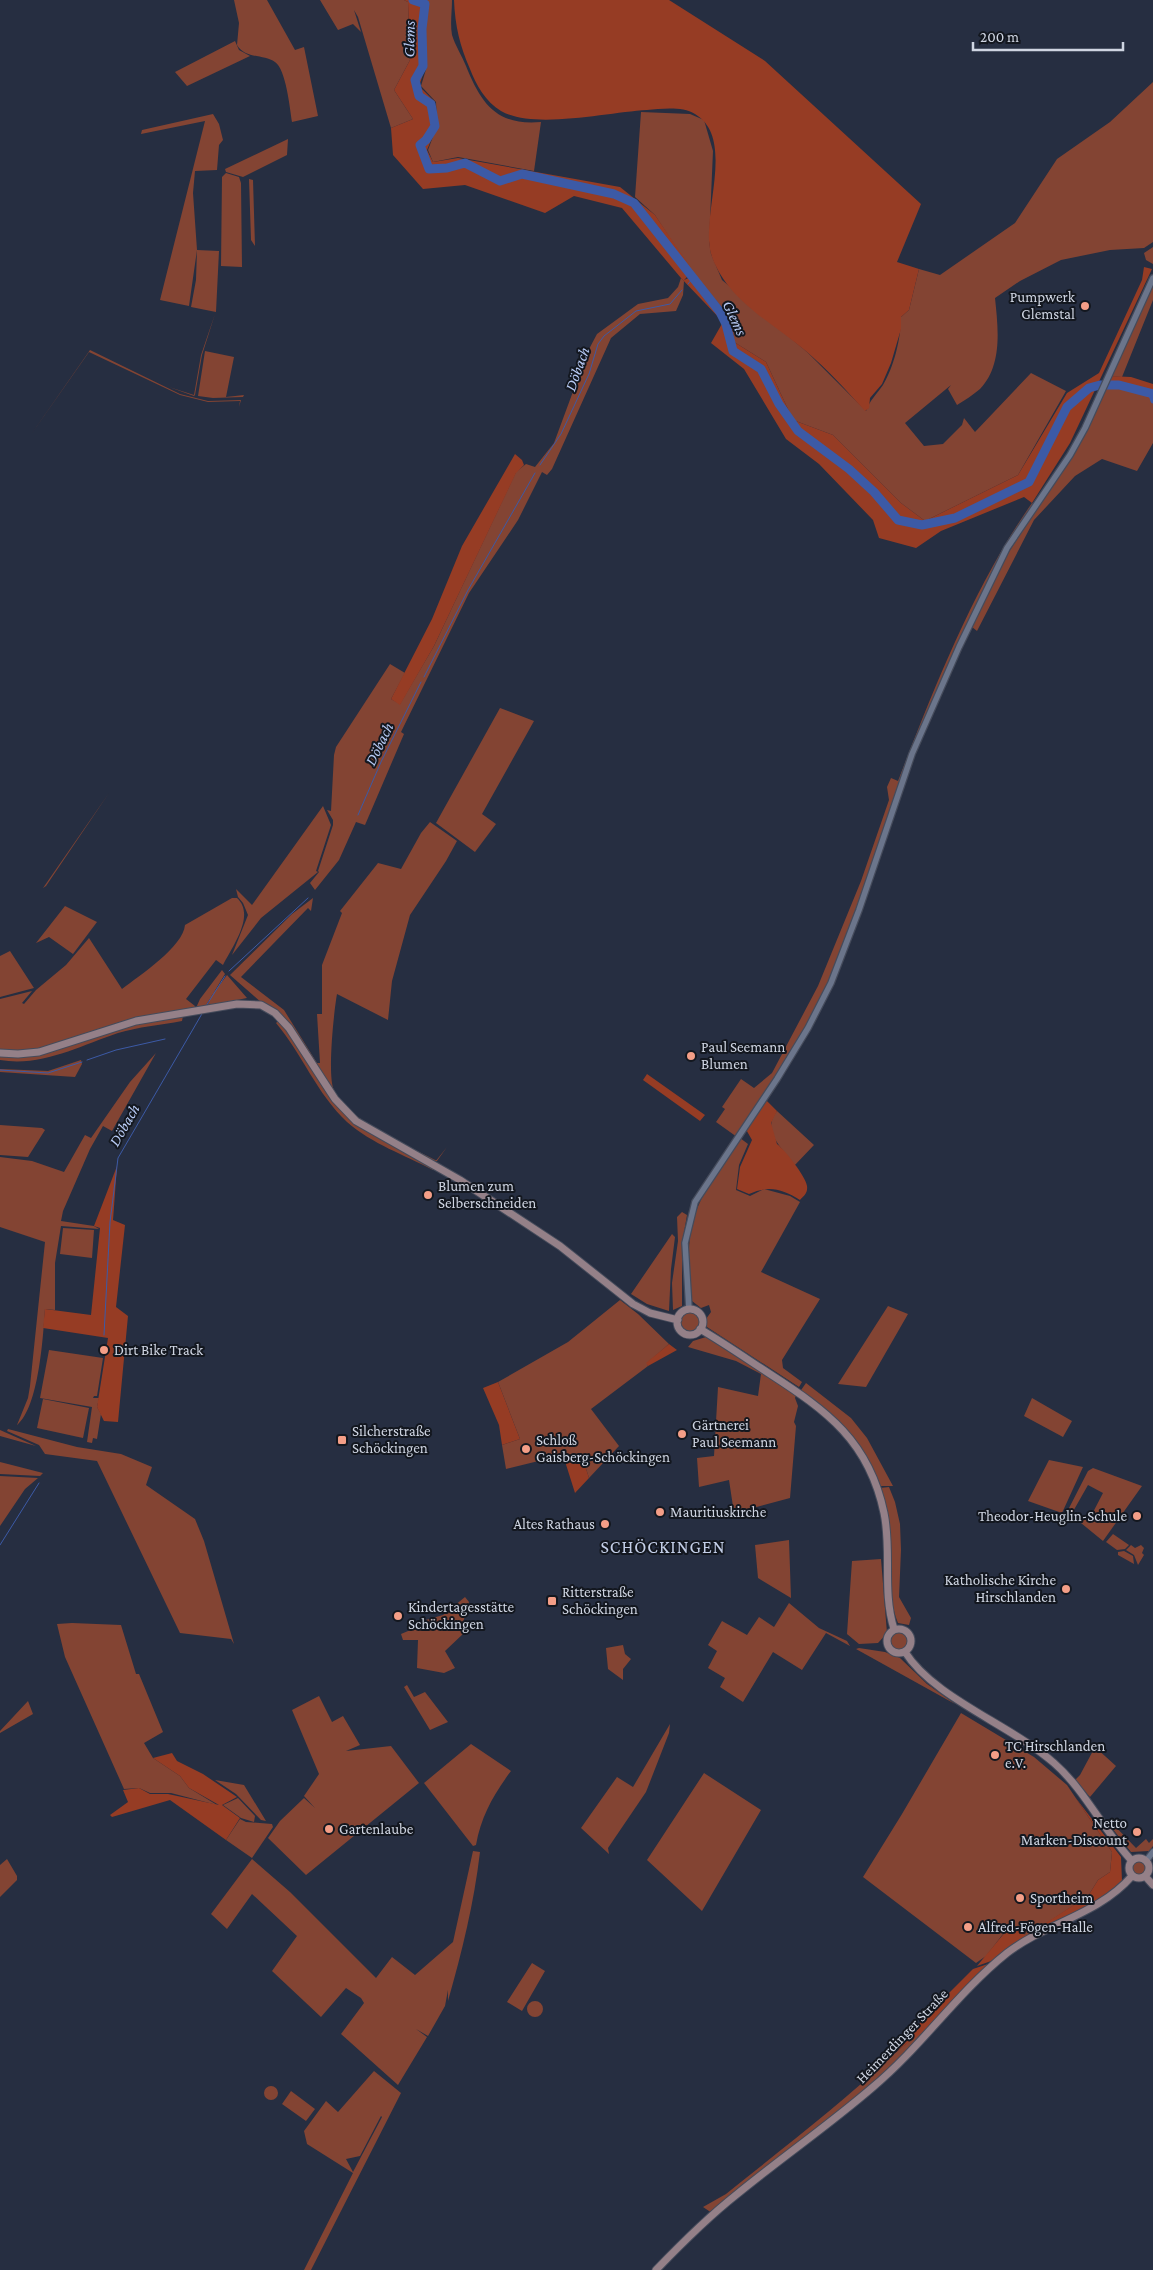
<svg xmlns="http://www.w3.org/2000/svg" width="1153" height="2270" font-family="'Crimson Pro',serif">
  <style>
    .green { fill: #834433; fill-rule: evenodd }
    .forest { fill: #963c24 }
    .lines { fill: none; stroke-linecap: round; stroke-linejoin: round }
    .stream { stroke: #3c5aa6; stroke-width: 1 }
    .canal { stroke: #3c5aa6; stroke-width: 5 }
    .river { stroke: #3c5aa6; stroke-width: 9 }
    .tertiary-casing { stroke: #454b5b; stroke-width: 8 }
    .secondary-casing { stroke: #454b5b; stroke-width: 9 }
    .tertiary { stroke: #6b758b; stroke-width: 5.5 }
    .secondary { stroke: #948088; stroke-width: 7 }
    .poi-dot { fill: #f49e87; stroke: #13171f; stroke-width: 2 }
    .labels { text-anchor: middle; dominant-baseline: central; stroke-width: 4; stroke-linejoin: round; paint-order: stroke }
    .poi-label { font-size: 15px; fill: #cfd5e2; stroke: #13171f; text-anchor: start }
    .street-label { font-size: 15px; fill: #cfd5e2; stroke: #13171f }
    .water-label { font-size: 16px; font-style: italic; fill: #b7caf4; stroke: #13171f }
    .quarter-label { font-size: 18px; letter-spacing: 1px; fill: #c3cee7; stroke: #13171f }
  </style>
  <rect width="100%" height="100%" fill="#262e41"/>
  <path class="green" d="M234 0H267L295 50 304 47 318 116 292 122C290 109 286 69 275 62 264 54 245 59 237 45L239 23Z
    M320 0H404L408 2 410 60 394 90 413 119 391 128 358 17 354 10 361 32 353 24 338 30Z
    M420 0H452C452 11 450 24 452 35 455 45 462 56 466 66 481 103 496 126 541 122L534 171 458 157 433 162 428 150 437 126 436 102 421 86 427 66Z
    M235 41 239 50 250 56 187 86 175 72Z
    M1153 82V242L1144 248 1110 250 1061 260 1020 281 995 298C998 327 1003 365 980 389 973 395 965 400 957 405L948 389 951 385 905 423 924 446 943 444 962 425 964 418 975 432 1031 373 1066 391 1018 475 925 521 901 503 833 435 793 420 766 362 734 342 732 320 688 266 655 215 635 197 641 112 690 114 704 120 713 151 709 242 711 254 722 280 807 352 866 411C870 400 876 395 883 385 894 367 901 338 901 317L909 310 919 269 940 275 1015 223 1057 159 1110 122Z
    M213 114 219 124 223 140 219 145 217 170 195 171 193 193 197 250 219 251 216 312 191 307 196 280 197 250 189 306 160 300 205 121 141 134 142 130Z
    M288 139 287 155 243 177 226 172 225 169Z
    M226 173 239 177 241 183 242 267 221 266 222 177Z
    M249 179 253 180 255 246 251 240Z
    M1153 247V264L1146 260 1144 253Z
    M681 278 684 281 683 295 676 311 640 314 611 338 552 469 547 475 542 472 518 520 469 593 401 732 404 734 365 825 356 822 339 860 315 890 310 883 319 872 318 871 333 825V820L327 810 331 811 334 755 336 747 390 664 405 673 391 699 400 704 434 646 516 472 526 464 535 467 554 443 588 351 597 334 638 304 668 298 678 287Z
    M1153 278V300L1122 377 1109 376Z
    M215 314 202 355 195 395 194 396 169 387 194 395 201 355Z
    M90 350 180 394 208 401 241 400 239 407 240 401 208 402 180 395 89 352 30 436Z
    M205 351 234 357 226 397 244 395 243 397 213 398 198 396Z
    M1120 388 1143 392 1153 402V443L1137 471 1102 459 1075 476 1034 520 977 631 972 627 1009 552 1070 455 1104 389Z
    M1032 503 1035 505 1018 531 924 725 846 944 808 1028 737 1137 716 1122 725 1109 722 1107 741 1079 754 1088 772 1073 818 986 861 881 889 800 887 787 891 778 898 781C934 688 975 584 1032 503Z
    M500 708 534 721 482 814 496 824 475 852 436 823Z
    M109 793 46 886 43 888Z
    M323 806 331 825 316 871 318 872 261 918 232 955 248 915 243 903 238 897 236 889 252 905Z
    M430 822 457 841 446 861 410 915 392 981 388 1020 337 994C334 1011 327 1076 334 1090 349 1122 406 1144 437 1161L447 1147 435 1162 367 1126 345 1108 295 1032 230 975 292 914 313 898 311 911 308 908 241 977 284 1010 317 1063H320L317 1014H322V965L342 913 340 911 378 863 401 869 421 833Z
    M232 898H237C256 915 232 947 223 965L216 960 186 999 195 1006 194 1009 120 1022 32 1051H0V999L32 991 22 1003 24 1004 36 990 66 965 89 938 122 989C140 975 183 947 185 925Z
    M65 906 97 922 73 954 49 937 36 943Z
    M10 951 34 988 0 997V956Z
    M222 970 225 974 205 1007 196 1008 200 999Z
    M227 975 247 998 207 1006 212 995Z
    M183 1016 182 1021C161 1025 138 1027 118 1033 79 1046 42 1067 0 1060V1055L11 1056 121 1027Z
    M281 1018 343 1109 435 1167 433 1170C405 1155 372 1144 347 1122 317 1094 302 1054 276 1023Z
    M156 1053 112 1131 103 1126 90 1149 63 1211 61 1221 94 1226 99 1229 61 1226 55 1263V1310L45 1309C43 1337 39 1407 17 1425L28 1398 30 1386 45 1242 0 1227V1157L32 1161 64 1172 85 1135 91 1138 130 1082Z
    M81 1060 82 1064 75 1077 0 1072V1069L48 1071Z
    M777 1111 814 1145 794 1166C784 1147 760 1133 777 1111Z
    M0 1125 42 1128 45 1130 28 1157 0 1155Z
    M740 1138 748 1144 739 1165 736 1190 750 1196 764 1189 790 1196 800 1202 761 1272 820 1299 782 1360 783 1368 802 1382 799 1387 707 1327 706 1319 711 1312 709 1305 701 1308 692 1301C682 1219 695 1204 740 1138Z
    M682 1212 687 1215 682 1244V1306L673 1310 672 1283 678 1241 677 1217Z
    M63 1228 94 1230 92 1258 60 1254Z
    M672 1234 675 1237 671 1269 669 1311 647 1304 631 1294Z
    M620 1300 638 1314 669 1344 647 1363 648 1366 591 1409 619 1446 589 1478 581 1453 563 1455 506 1469 502 1445 520 1439 498 1382 568 1342Z
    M888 1306 908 1314 866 1387 838 1384Z
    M680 1322a10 10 0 1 1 20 0a10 10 0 1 1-20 0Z
    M706 1337 796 1395 795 1398 798 1406 794 1422 796 1426 790 1498 734 1513 729 1480 699 1487 697 1458 714 1456 718 1387 758 1396 761 1374 736 1361 688 1347 693 1341Z
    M49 1350 103 1358 97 1396H94L93 1398H99L97 1407 101 1414 97 1439 93 1438 92 1443 87 1442 92 1407 40 1398Z
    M806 1383 851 1418 867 1438 893 1486H876L846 1432 799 1393Z
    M1032 1398 1072 1421 1063 1437 1024 1416Z
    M43 1399 89 1408 83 1438 37 1428Z
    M8 1429 77 1447 121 1454 152 1467 146 1485 195 1519 204 1541 234 1644 231 1639 180 1633 97 1461 45 1454 39 1445 7 1431Z
    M0 1430 36 1446 0 1436Z
    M1049 1460 1083 1467 1062 1513 1028 1501Z
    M0 1462 4 1463 43 1473 40 1476 0 1474Z
    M1093 1468 1142 1486 1103 1541 1081 1523 1084 1518 1089 1520 1103 1493 1088 1485 1071 1515 1067 1512 1088 1471Z
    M0 1476 38 1478 25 1489 0 1526Z
    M889 1487 895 1502 900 1524 901 1550 899 1597 911 1618 909 1625 898 1623C887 1597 892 1565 890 1538 889 1521 884 1504 880 1488Z
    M1113 1534 1129 1545 1125 1549 1117 1550 1106 1542Z
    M789 1540 791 1598 758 1578 755 1545Z
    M1131 1545 1135 1548 1141 1545 1144 1548 1142 1553 1144 1555 1138 1565 1134 1555 1126 1550Z
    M1124 1551 1133 1556 1134 1564 1118 1555V1552Z
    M881 1559 887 1633 878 1643 859 1644 847 1634 852 1561Z
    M465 1597 469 1602 462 1626 464 1633 445 1651 455 1668 444 1673 417 1668 418 1640H403L401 1634 420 1626 419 1622 443 1615Z
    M789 1603 819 1628 847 1641 850 1646 826 1633 802 1670 773 1652 743 1702 720 1687 725 1678 708 1668 717 1651 708 1645 722 1621 747 1635 759 1617 774 1627Z
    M72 1623 121 1625 136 1674H139L163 1732 144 1743 153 1758 180 1776 189 1788 217 1805 171 1793H150L139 1788 124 1789 65 1657 57 1624Z
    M890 1641a9 9 0 1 1 18 0a9 9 0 1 1-18 0Z
    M623 1645 625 1654 631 1659 623 1669V1680L608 1669 606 1648Z
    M859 1648 885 1652 900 1658 927 1684 955 1704 856 1649Z
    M407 1685 414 1697 425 1692 448 1722 430 1730 404 1687Z
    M319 1696 332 1722 343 1716 360 1745 346 1751 391 1746 419 1783 306 1875 268 1838 280 1821 304 1798 315 1808 304 1796 319 1774 292 1710Z
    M28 1701 33 1714 0 1733V1731Z
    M961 1713 1034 1757 1067 1785 1112 1852 1110 1872 1098 1880 1088 1896 1030 1934 1025 1935 1010 1925 986 1956 976 1963 863 1877 902 1814Z
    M670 1724 669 1733 646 1792 608 1848 609 1854 581 1828 617 1777 633 1787Z
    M471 1744 511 1771C494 1794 481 1816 476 1845L473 1846 424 1783Z
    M1095 1747 1116 1766 1090 1797 1075 1780 1080 1775Z
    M704 1773 761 1810 702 1911 647 1860Z
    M215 1780 244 1785 266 1821 261 1820 236 1794Z
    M238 1798 255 1816 254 1822 241 1818 223 1805Z
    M240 1819 246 1822 272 1824 273 1827 252 1858 226 1840Z
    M1110 1821 1136 1848 1146 1839 1149 1843 1153 1839V1846L1149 1851 1131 1852 1108 1823Z
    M473 1851 480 1852C474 1903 462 1952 448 2001V1990L445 2006 428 2036 416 2029 427 2037 398 2085 341 2034 364 2003 361 1998 346 1988 321 2017 272 1971 297 1936 252 1894 227 1929 211 1914 252 1859 290 1892 376 1978 392 1957 415 1975 453 1942Z
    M7 1859 17 1876V1880L0 1897V1865Z
    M1131 1868a8 8 0 1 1 16 0a8 8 0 1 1-16 0Z
    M532 1963 545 1971 522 2011 507 2002Z
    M527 2009a8 8 0 1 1 16 0a8 8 0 1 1-16 0Z
    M933 2020 920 2037 882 2077 712 2213 703 2207 726 2194C783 2148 840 2105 893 2055 906 2043 921 2033 933 2020Z
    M374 2071 401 2093 311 2270H304L353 2173 307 2144 304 2131 326 2101 338 2112ZM381 2116 382 2117 353 2172 346 2159 360 2156Z
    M264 2093a7 7 0 1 1 14 0a7 7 0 1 1-14 0Z
    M291 2091 315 2109 306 2121 282 2104Z"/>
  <path class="forest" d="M404 0H420L426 66 419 86 435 102 437 126 427 150 433 162 458 158 620 187 655 215 695 274 689 275 684 280 695 275 732 320 734 342 766 362 793 420 833 435 901 503 925 521 1018 475 1067 393 1099 373 1142 280 1144 267 1152 269 1070 443 1032 503 1024 497 941 531 916 548 879 538 873 520 819 464 786 439 744 369 711 343 723 322 681 278 622 208 574 196 545 213 465 185 423 189 393 155 391 128 413 119 394 90 410 60 408 2Z
    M454 0H669L765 61 921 204 897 262 919 269 909 310 901 317V329L891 363 882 384 870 398 869 408 865 411C847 391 828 370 807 352 773 323 728 301 712 257 698 218 738 140 695 114 682 106 661 109 647 110 608 112 534 130 501 111 486 102 476 85 470 69 460 46 455 26 454 0Z
    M1109 376 1131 377 1153 384V402C1139 388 1123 387 1104 389Z
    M515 454 522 460 524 465 516 473 434 646 400 705 391 699 432 619 462 546Z
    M647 1074 705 1115 700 1121 643 1080Z
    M764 1098 777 1111 771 1123 777 1144C785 1150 806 1177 807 1186 808 1193 804 1196 800 1200 782 1189 769 1185 749 1194L737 1189 740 1167 752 1140 744 1126Z
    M117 1166 113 1220 125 1225 116 1307 128 1316 118 1422 104 1421 97 1407 108 1338 43 1328 45 1309 91 1315 100 1228 94 1226Z
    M669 1344 677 1350 648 1366 646 1363Z
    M498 1382 520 1439 502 1445 499 1425 483 1388Z
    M581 1453 589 1478 575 1493 563 1455Z
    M172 1753 177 1761 203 1774 237 1797 222 1805 240 1818 226 1840 170 1800 112 1817 110 1815 128 1802 123 1790 139 1788 150 1794H168L219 1805 189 1788 180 1776 153 1758Z
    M1075 1797 1121 1857 1122 1881 1098 1902 994 1960 977 1966 1011 1925 1025 1935 1030 1933 1088 1896 1098 1880 1110 1872 1112 1852Z
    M994 1962 920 2034 894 2053 927 2015 973 1969Z"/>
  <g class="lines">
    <path class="stream" d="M688 284 693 278
      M540 465 561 434 589 374 598 344 604 336 636 311 670 304 682 290
      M424 677 468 590 535 473
      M358 815 381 762 421 682
      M229 971 308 898
      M206 1006 225 976
      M87 1060 116 1050 165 1039
      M0 1070 48 1073 82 1062
      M104 1335 110 1222 118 1158 203 1012
      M0 1545 39 1483"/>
    <path class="canal" d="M1150 392 1153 401"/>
    <path class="river" d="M413 0 425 4 422 29 423 66 415 80 419 96 431 104 435 126 426 140 420 145 429 169 447 168 465 163 500 181 522 174 614 194 634 203 720 312 726 324 733 351 761 369 779 404 798 431 849 469 874 492 898 520 922 525 955 518 1029 482 1067 407 1089 388 1100 385H1119L1153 394"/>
    <defs>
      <path id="tertiary" d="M689 1309 685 1243 695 1202 777 1079 808 1028 831 983 859 910 912 754 959 647 1007 548 1070 455 1085 428 1153 278
        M1146 1861 1153 1852"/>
      <path id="secondary" d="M0 1053 18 1054 39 1052 136 1021 237 1004 261 1005 275 1013 289 1028 335 1099 356 1121 460 1180 560 1246 633 1304 650 1313 678 1320
        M677 1322a13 13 0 1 1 26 0a13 13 0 1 1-26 0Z
        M700 1329C724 1343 747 1359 770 1374 827 1411 869 1441 884 1513 892 1551 882 1591 894 1629
        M887 1641a12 12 0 1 1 24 0a12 12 0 1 1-24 0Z
        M905 1652C934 1698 1011 1725 1054 1763 1085 1790 1103 1830 1132 1861
        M1129 1868a10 10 0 1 1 20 0a10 10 0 1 1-20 0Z
        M1145 1876 1153 1885
        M656 2270C681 2244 707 2218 736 2195 781 2158 829 2125 873 2087 922 2046 957 1993 1007 1953 1046 1923 1098 1915 1132 1876"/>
    </defs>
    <use href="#tertiary" class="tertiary-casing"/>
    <use href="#secondary" class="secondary-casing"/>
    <use href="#tertiary" class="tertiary"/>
    <use href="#secondary" class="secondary"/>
  </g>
  <g class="poi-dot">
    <circle cx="1085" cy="306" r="5"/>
    <circle cx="691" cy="1056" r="5"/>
    <circle cx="428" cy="1195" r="5"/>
    <circle cx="104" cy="1350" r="5"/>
    <circle cx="682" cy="1434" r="5"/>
    <rect x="337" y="1435" width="10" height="10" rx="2.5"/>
    <circle cx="526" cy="1449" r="5"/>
    <circle cx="660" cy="1512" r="5"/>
    <circle cx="1137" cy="1516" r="5"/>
    <circle cx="605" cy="1524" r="5"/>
    <circle cx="1066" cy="1589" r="5"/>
    <rect x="547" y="1596" width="10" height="10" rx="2.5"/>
    <circle cx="398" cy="1616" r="5"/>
    <circle cx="995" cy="1755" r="5"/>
    <circle cx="329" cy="1829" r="5"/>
    <circle cx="1137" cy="1832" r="5"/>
    <circle cx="1020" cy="1898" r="5"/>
    <circle cx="968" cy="1927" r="5"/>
  </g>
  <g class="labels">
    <g class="poi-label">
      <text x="1075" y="297" text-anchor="end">Pumpwerk<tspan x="1075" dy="17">Glemstal</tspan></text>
      <text x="701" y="1047">Paul Seemann<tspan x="701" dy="17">Blumen</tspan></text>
      <text x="438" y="1186">Blumen zum<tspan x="438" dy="17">Selberschneiden</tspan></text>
      <text x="114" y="1350">Dirt Bike Track</text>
      <text x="692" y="1425">Gärtnerei<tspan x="692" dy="17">Paul Seemann</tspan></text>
      <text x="352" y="1431">Silcherstraße<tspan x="352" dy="17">Schöckingen</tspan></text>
      <text x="536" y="1440">Schloß<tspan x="536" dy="17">Gaisberg-Schöckingen</tspan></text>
      <text x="670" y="1512">Mauritiuskirche</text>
      <text x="1127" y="1516" text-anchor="end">Theodor-Heuglin-Schule</text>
      <text x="595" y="1524" text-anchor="end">Altes Rathaus</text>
      <text x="1056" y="1580" text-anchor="end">Katholische Kirche<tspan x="1056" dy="17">Hirschlanden</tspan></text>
      <text x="562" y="1592">Ritterstraße<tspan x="562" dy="17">Schöckingen</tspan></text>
      <text x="408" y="1607">Kindertagesstätte<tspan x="408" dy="17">Schöckingen</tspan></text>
      <text x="1005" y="1746">TC Hirschlanden<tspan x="1005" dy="17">e.V.</tspan></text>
      <text x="1127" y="1823" text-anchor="end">Netto<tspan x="1127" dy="17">Marken-Discount</tspan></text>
      <text x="339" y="1829">Gartenlaube</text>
      <text x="1030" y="1898">Sportheim</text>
      <text x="978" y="1927">Alfred-Fögen-Halle</text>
    </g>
    <g class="street-label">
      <text transform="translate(902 2036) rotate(-46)">Heimerdinger Straße</text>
    </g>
    <g class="water-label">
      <text transform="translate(409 39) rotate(-89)">Glems</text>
      <text transform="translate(735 318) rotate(65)">Glems</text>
      <text transform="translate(577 369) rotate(-70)">Döbach</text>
      <text transform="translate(379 744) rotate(-64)">Döbach</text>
      <text transform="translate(124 1125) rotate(-60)">Döbach</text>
    </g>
    <g class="quarter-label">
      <text x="663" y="1547">SCHÖCKINGEN</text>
    </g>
  </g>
  <path d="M973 42v8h150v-8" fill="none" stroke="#cfd5e2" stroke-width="2.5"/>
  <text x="980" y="42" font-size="15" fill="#cfd5e2" stroke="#13171f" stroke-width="4" paint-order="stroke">200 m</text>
</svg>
